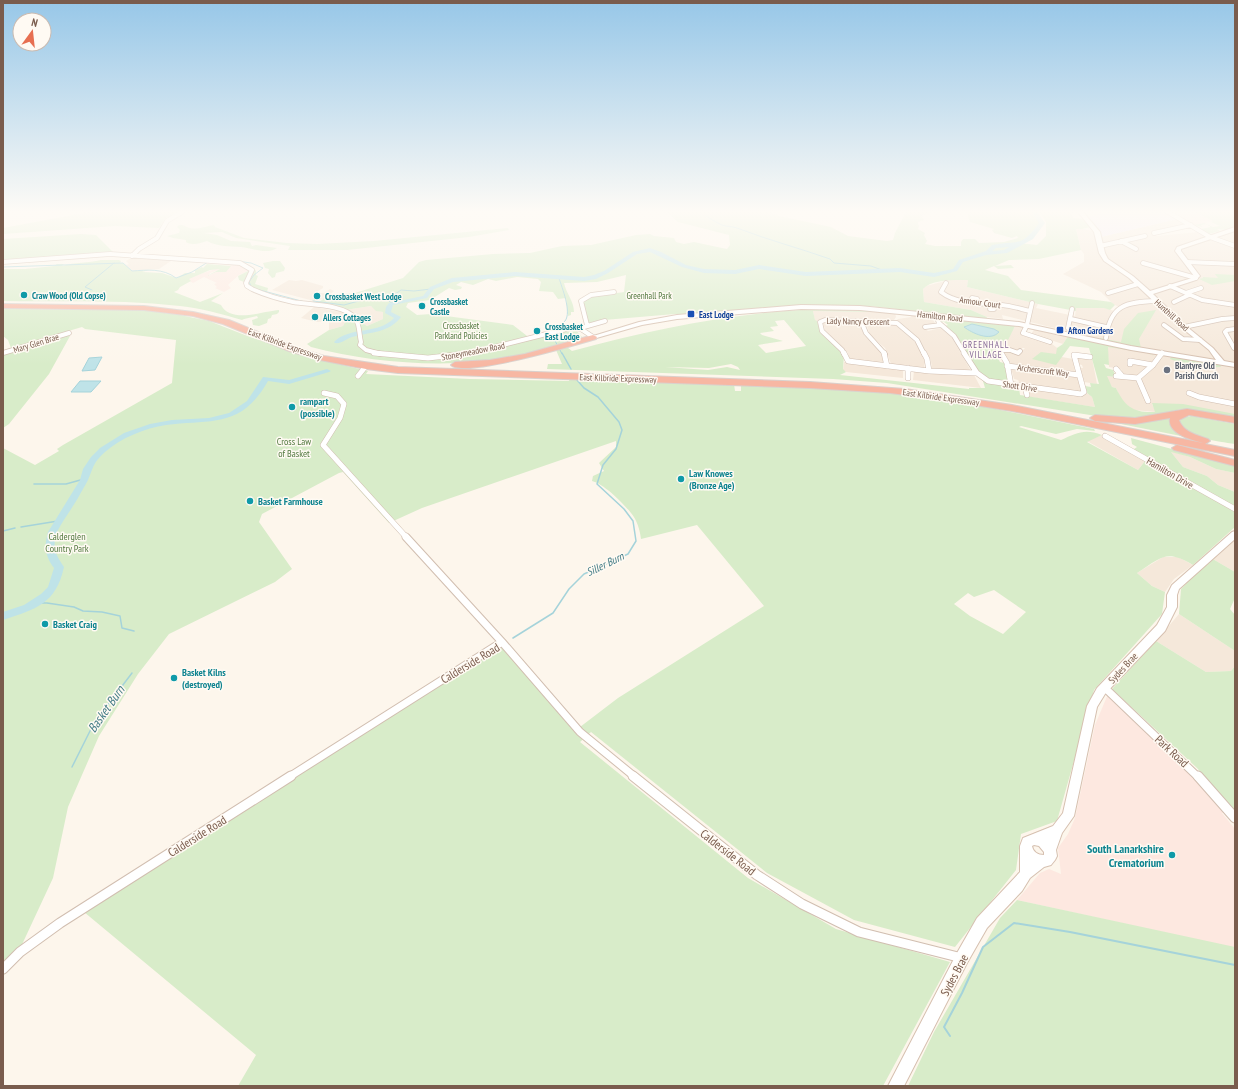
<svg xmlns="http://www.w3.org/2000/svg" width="1238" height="1089" font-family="'PT Sans Narrow',sans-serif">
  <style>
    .residential { fill: #f5e8da }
    .commercial { fill: #fde8e0 }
    .education { fill: #f3e8fa }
    .green { fill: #d8ecc9; fill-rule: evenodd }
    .water { fill: #bfe3e8; stroke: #a5d3da }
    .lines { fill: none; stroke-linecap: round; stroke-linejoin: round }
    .stream-far2 { stroke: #a5d3da; stroke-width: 1 }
    .stream-far1 { stroke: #a5d3da; stroke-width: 1.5 }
    .stream { stroke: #a5d3da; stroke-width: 2 }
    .river { fill: #bfe3e8; fill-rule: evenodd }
    .street-far3-casing { stroke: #d1beb0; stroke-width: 5.5 }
    .street-far2-casing { stroke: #d1beb0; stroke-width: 6 }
    .street-far1-casing { stroke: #d1beb0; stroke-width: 9 }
    .street-casing { stroke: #d1beb0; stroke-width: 11 }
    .secondary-casing { stroke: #d6c0b0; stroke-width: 2 }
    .highway-casing { stroke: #dad1cd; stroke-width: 2 }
    .street-far3 { stroke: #fff; stroke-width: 4 }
    .street-far2 { stroke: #fff; stroke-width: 5 }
    .street-far1 { stroke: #fff; stroke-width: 7 }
    .street { stroke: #fff; stroke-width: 9 }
    .secondary { fill: #fff; fill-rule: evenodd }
    .highway { fill: #f7b7a3; fill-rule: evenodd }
    .culture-dot { fill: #0f9aa8; stroke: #fffaf3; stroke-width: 1.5 }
    .transit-dot { fill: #1a4fb4; stroke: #fffaf3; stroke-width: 1.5 }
    .worship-dot { fill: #6b7280; stroke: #fffaf3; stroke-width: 1.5 }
    .labels { text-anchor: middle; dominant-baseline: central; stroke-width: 3; stroke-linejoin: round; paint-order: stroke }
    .far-culture-label { font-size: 9px; font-weight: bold; fill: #0d838f; stroke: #fffaf3; text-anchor: start }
    .far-park-label { font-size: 9px; fill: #537a41; stroke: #fffaf3 }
    .far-street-label { font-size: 9px; fill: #7a5c4d; stroke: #fffaf3 }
    .far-transit-label { font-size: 9px; font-weight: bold; fill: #164399; stroke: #fffaf3; text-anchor: start }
    .far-neighbourhood-label { font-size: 9px; letter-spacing: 1px; fill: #846695; stroke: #fffaf3 }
    .far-worship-label { font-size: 9px; font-weight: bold; fill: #5b616d; stroke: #fffaf3; text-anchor: start }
    .culture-label { font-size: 10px; font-weight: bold; fill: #0d838f; stroke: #fffaf3; text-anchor: start }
    .park-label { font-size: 10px; fill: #537a41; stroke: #fffaf3 }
    .street-label { font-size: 10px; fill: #7a5c4d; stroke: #fffaf3 }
    .water-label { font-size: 11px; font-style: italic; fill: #437c86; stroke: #fffaf3 }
    .near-street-label { font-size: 12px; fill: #7a5c4d; stroke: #fffaf3 }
    .near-culture-label { font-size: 12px; font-weight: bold; fill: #0d838f; stroke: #fffaf3; text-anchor: end }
    .near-water-label { font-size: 13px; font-style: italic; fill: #437c86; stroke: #fffaf3 }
  </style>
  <rect width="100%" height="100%" fill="#fdf6ec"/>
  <path class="residential" d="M1177 219 1188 225 1153 234 1157 236 1199 232 1210 238 1228 231 1235 233V414L1152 404 1156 412 1133 410 1122 401 1116 388 1112 387 1106 376 1124 377 1121 369 1109 367 1107 341 1002 315 1003 319 987 317 971 310 924 302 923 289 926 286 949 280H968L967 287 1038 304 1036 308 1075 316 1076 308H1105L1117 312 1121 308 1113 304 1101 292 1063 274 1084 262V254L1081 250 1076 228 1100 232 1101 237Z
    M133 257 171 261 159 269 132 271 126 265 129 264 126 261Z
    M289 280 296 281 302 280 323 286V288L318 291V293H324L330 289 334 291 324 299 314 301 272 290Z
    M371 306 378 311 383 312V319L367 326 364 324 361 318 345 310Z
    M314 307 341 312 353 319 351 322H345L343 326 329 330V321L317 322 301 318Z
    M813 311 880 312 895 313 896 317 894 320 822 319 817 321H815Z
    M912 315 932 318 935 323 922 326 928 331 941 328 952 338 971 371 932 369 931 361 919 339 896 321 898 319 911 317Z
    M824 321 860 323 864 335 881 351 884 363 849 359 848 353 825 330 823 322Z
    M866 323H894L916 343 925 360 924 369 891 364 885 348 870 335Z
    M1016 325 1022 327 1021 335 1052 344 1060 350 1062 357 1073 359 1075 372 1011 364 1003 352 1010 351 1018 355 1025 348H1022L1019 351 1009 347 1005 348 1001 343 1006 339Z
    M1040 329 1068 336 1063 344 1031 334 1034 330Z
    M1076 356 1092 358 1097 384 1084 382 1080 368H1083L1082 365 1078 364Z
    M844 362 903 370V378L846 372 843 370Z
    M1011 368 1076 376 1078 378 1081 391 1080 392 1024 385 1023 383 1019 382 1018 380 1014 379Z
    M914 371 952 375H974L981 388 913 380Z
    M1028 389 1082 395 1087 393 1092 397 1095 407 1030 397Z
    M1102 435 1145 461 1138 470 1087 441Z
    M1170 451 1190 457 1216 469 1235 473V492L1218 485 1207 476 1183 467Z
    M1235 540V572L1211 558Z
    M1163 557H1178L1193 565 1174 579 1165 592 1152 586 1137 573Z
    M1179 614 1235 651V666L1231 671 1206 672 1156 641Z"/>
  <path class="commercial" d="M1171 212H1195L1214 221 1195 225Z
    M234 264 244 266 250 270 239 275 230 283 228 285 231 288 224 292 215 288 217 287 214 284 217 283 204 277 193 283 186 279 215 269H221L210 273 208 276 216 272H223L231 266 225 265Z
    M1108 694 1185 767 1227 811 1222 813 1235 829V948L1017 900 1040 873 1049 869 1061 874 1058 848 1068 834 1075 818 1095 725Z"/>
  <path class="education" d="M1110 212H1164L1177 219 1101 237 1100 232 1087 217Z"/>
  <path class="green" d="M89 212H178L164 220 159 228 115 226 3 234V228Z
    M667 212H770L779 216 831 227 848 236 887 241 893 240 895 233 906 212H931L921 216 924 220 918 222V224L919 226 918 229 925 233 924 235 927 241 925 244 935 246H961V242L963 239H975L979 243 1004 242 1018 238 1017 236 1012 238 994 233 992 230 994 229 970 222 968 217V212H1034L1042 223 1031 238 1019 243 1037 245 1046 236V222L1039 212H1076L1071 213 1073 218 1083 219 1091 227 1082 229H1076L1081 250 1039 259 1009 260 995 266 1011 265 1014 268 998 269 994 266 985 270 1008 276 1021 290 1111 302 1115 305 1110 310 1104 308H1076V311L1038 304 967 287 968 280C954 280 932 279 923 289L924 302 971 310 987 317 986 319 869 306H805L686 315 675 314 604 320 588 323 583 302C594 293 611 294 624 292L626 275 597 282 564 283C566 293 574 301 574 312H571V315L568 316 566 298 558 299 553 292 539 291 541 282 538 279 517 277 496 281 488 279 473 285 461 282 456 285 462 287 461 289 455 290 449 288 430 300 408 303 406 307 417 315 431 314 513 325 531 339 575 329 582 337C569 342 556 347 542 351 470 370 383 366 311 347L307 344 329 330 343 326 345 322C350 320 355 318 361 318L364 324 367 326 383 319V312L376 311 371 306 345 310 316 304 329 295 355 293 403 278 419 262 426 260 493 254 530 253 562 246 591 245 636 235 650 234 654 236 674 238 676 242 684 244 694 242 722 248 727 249 730 245 729 235 678 222Z
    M1195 212H1235V226L1226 230 1217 229 1220 231 1209 234 1201 229 1211 227 1206 224 1201 225 1202 227 1195 225 1204 223 1213 227 1220 226 1211 222 1213 221Z
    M179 225H183C194 232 201 227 214 225L215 227 244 238 287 243 317 244 374 241 497 229 508 228 509 230 469 237 347 250H288L290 246 236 238 222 232 204 233 217 235 231 241 250 242 252 246 256 245 277 248C266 255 252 248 241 247 230 246 218 247 207 241 201 243 192 246 186 242V240L173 238 167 236 179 233 180 230 177 227Z
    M81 234 96 235 114 253H95L3 261V239Z
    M101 260H119L121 261 120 263H123L132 271 149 270 142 272 162 273 177 278 185 273H195V270L202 267 203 268 207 264 231 266 226 272H216L207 276 220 269 210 270 189 279 191 281 180 287 178 290 174 292 200 302 223 293 211 301 221 305C231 324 263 311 279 310V312L277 314 272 315 271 318 268 319 267 323 259 326 253 325 252 320 258 318 257 316 244 319 242 320C221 314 201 308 180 306 121 299 61 302 3 301V269H25L54 266 57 264H64L62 266C75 262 88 263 101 260Z
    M273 261H280L285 268 284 271 276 273 275 277 272 278 268 273 269 269 265 268 263 263Z
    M254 268 256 271V275L258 276 255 284 268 288 267 292 256 289 249 285V279L245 280 244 282 239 280 238 276Z
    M1215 274 1235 275V281L1212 285 1199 279 1203 278V277L1218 278Z
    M3 309 141 310 180 315 209 321 250 337 312 358 368 371 366 374 470 379 569 381 570 378 734 384 735 391H741V384C800 387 859 389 917 396 977 404 1035 417 1094 429L1095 431 1077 429 1056 434 1021 426 1019 427 1061 440C1076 433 1085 428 1102 435L1087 442 1138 470 1145 461 1235 512V527L1193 565C1166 549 1162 557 1137 573L1152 586 1165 592 1162 614 1094 690 1057 821 1021 834 1016 870 955 947 854 920 767 873 591 732 580 742 748 878 836 929 950 962 883 1086H238L256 1055 78 907 503 637 580 727 618 698 764 606 697 525 641 539C640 530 637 520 631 513 623 503 604 484 592 481L593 476 604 471 599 463 616 447V441L422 508 389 523 343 472 339 473 262 514 259 522 292 569 275 582 169 634 138 674 99 736 68 807 53 878 12 966 3 976V448L35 465 59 451 57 449 63 445 172 383 176 340 85 329 82 327 11 348 8 340 3 336ZM994 590 1026 612 1003 634 970 616 954 604 968 593 974 597Z
    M819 309 870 310 880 312 813 311 815 320 817 321 820 331 844 355 843 369 846 372 840 375 969 389V388H985L983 381 1019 388 1020 395 1095 407 1092 397 1087 393 1085 386 1091 387 1090 383 1099 384 1089 348 1070 346 1056 365 1032 359 1041 352 1056 354 1057 348 1063 344 1068 336 1146 352 1157 357 1147 353 1108 347 1109 365 1104 364 1106 368 1113 370 1116 377 1107 376 1112 387 1116 388C1125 407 1134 413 1155 412L1152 403 1183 404 1235 414V418L1182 409 1133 419 1109 418 887 383 833 379 547 369 548 364H562L556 350 567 347 572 351C653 329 735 312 819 309ZM784 320 806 346 766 353 758 345 783 341 762 335 760 333 774 331 770 327 778 326 775 321ZM731 364 738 367 740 370 727 367 708 370 665 367 709 368Z
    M1156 310 1139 339 1141 348 1100 339V338L1121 342 1124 329 1138 313Z
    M942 319 1015 326 1008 340 1006 339 1000 344H993L1001 357 998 358 1000 362 1004 363 1005 365 1008 382 989 380 979 374 959 339 945 326 948 325 944 322H941Z
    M66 335 70 336 49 374 9 424 3 428V355Z
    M1171 357 1220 365 1221 367 1194 368 1170 359Z
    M1176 414 1186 437 1111 422H1112Z
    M1191 416 1235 424V444C1217 441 1189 439 1179 422L1182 418Z
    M1131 438 1235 466V473L1216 469 1190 457 1171 452 1183 467 1207 476 1218 485 1235 492V507L1135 452 1134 449 1137 447 1132 444Z
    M1211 558 1235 572V598L1230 609 1235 615V651L1179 614 1181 589Z
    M1156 641 1206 672 1231 671 1235 666V810L1197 768 1112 689Z
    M1017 900 1235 947V1086H908L934 1032 1000 918Z"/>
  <path class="water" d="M972 324 994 329 999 332C990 342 972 333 964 327Z
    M102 357 95 370 82 371 89 358Z
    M80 381H101L91 392H71Z"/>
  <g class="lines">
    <path class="stream-far2" d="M706 216C711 219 717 223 722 225 727 227 732 226 737 228 768 240 799 248 830 259L834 263 871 266 882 270
      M237 261 251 263 263 268 254 275 249 282 251 286
      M3 267 123 263 132 271C147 270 163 268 176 278L192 272 208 262
      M256 289 305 302
      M92 290 85 287 114 263
      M388 299 401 290 414 291 431 289
      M313 301 344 305 377 296 385 297 390 302 394 303
      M550 332C554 328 561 326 565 321 572 312 562 288 559 278
      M552 336 558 346
      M560 350 562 354"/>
    <path class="stream-far1" d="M562 353 571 369
      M34 484H66L84 479
      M21 527 58 521
      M3 531 15 528
      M35 603H47L74 607 83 611 102 612 120 616 122 628 134 631
      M513 638 553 613 569 589 584 574 628 554 636 541 633 521 624 509 597 484 603 465 616 449 622 430 619 422 598 397 584 388 577 380
      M72 767 94 723 132 673"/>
    <path class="stream" d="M950 1036 944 1027 962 993 983 947 1014 923 1070 932 1235 965"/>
    <path class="river" d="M1032 212H1037L1045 223 1033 239 1007 253 986 255 963 262 957 271 934 277 900 272 806 276 759 269 735 274 704 273 682 267 650 252 637 254 608 273 596 279 584 281 515 276 453 282 434 289 427 298 393 305 391 312 401 317C389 333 370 332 352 337 346 339 341 344 335 343L334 342C350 326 378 335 394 318L385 313 386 307 389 303 423 296 430 287 452 278 515 272 584 277 594 275 604 271 633 252 650 248 661 252 686 265 704 269 735 270 759 265 806 272 900 268 934 273 953 269 959 260 986 251 992 245C1019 240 1021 248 1039 223ZM1009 247 1004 250 992 251 996 248Z
      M327 369 331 371 329 372 289 384 268 381C241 429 211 419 166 425 145 428 121 438 105 452 93 463 94 466 88 480 85 486 81 492 78 498 71 510 63 520 57 532 52 549 55 553 64 567 56 604 36 609 3 620V612L24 605 41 594 48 587 54 568C45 556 44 546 48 532L80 480 83 469 91 457 100 448 124 433 150 424 172 420 209 418 229 413 247 401 263 377 289 380Z"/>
    <defs>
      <path id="street-far3" d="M1168 212 1210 237 1235 246
        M1154 233 1191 225
        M1121 241 1136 249
        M1100 246 1145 236
        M132 256 139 249 157 238 167 221 182 212
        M3 262 110 254 240 263 252 270 246 283 247 286 252 289C265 295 279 299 293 302 309 305 344 304 355 318 360 324 359 335 361 342L360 345 366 350 381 354
        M1187 262 1235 264
        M1143 263 1196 278
        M946 283 941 292C958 305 982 303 1002 305 1012 306 1021 309 1030 311
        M1170 286 1202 300 1235 305
        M1108 293 1138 284
        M1186 293 1201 288
        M972 298 977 299
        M1174 302 1189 295
        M1032 303 1027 325 1023 333 1050 342
        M990 309H994
        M936 315 939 323 954 336 965 354
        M1071 319 1106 327
        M861 321 866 333 885 354
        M587 325 581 301 591 295 614 292
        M1164 325 1183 339 1200 340
        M584 327 605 321
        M925 327 941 325
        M1184 327 1222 319 1235 318
        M1068 328 1072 309
        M1106 338C1110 305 1126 302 1156 301
        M995 344 1001 354
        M1234 348 1225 332 1227 330 1235 329
        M999 350H1010L1018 353 1020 351
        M3 353 69 333
        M467 354 570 328 581 329 593 337
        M844 354 842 350 822 331 820 322 825 320 897 323 917 340 924 354"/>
      <path id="street-far2" d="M374 353 428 358 472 353
        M844 353 848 361 929 371
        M884 353 887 366
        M924 353 927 359 929 371
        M964 353 977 373 988 381 1081 394 1084 392 1074 355 1090 357
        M1001 353 1007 363 1011 385
        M1130 364V361L1153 365
        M1007 366 1079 375
        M908 368V378
        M1116 369 1122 376
        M929 371 976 373
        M358 376 366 366
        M1116 376 1138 378
        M1025 387 1027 395
        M324 393 337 396 344 404 340 418 323 445 407 538
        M1189 393 1199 397 1235 404
        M1148 401 1138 378 1153 365 1162 353
        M1105 436 1235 509"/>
      <path id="street-far1" d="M406 537 502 642 580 732 635 777
        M1104 687 1198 777
        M289 777 502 642"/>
      <path id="street" d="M633 776 757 875 802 904 859 932 962 958
        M1198 776 1235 818
        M3 969 20 952 60 923 291 776"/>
      <path id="secondary" d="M1078 212H1083L1100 232 1105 253 1108 259 1133 276 1150 291 1192 278 1194 276 1175 251 1177 247 1235 227V231L1181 249V251L1200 276 1196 280 1153 294 1186 326 1213 348 1224 361 1235 363V367L1131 350 1019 326 860 310 801 309 677 319 642 325 593 339 590 337 639 322 677 315 801 305 860 306 1019 322 1131 346 1216 360 1209 350 1182 328 1129 278 1104 261 1099 253 1094 232Z
        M1235 531V539L1179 589 1177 595V607L1165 631 1105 694 1097 707 1074 816 1062 833 1056 850 1057 856 1055 860 1051 865 1044 867 1030 878 1022 891 987 928 967 963 904 1086H888L957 953 977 918 1020 872V846L1023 838 1053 826 1063 813 1087 706 1097 688 1157 625 1167 607V595L1172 585 1232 532ZM1034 845 1039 846 1044 852V855C1038 855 1033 852 1032 846Z"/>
      <path id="highway" d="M3 304 144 306 193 312 229 320 295 347 324 356 398 367 810 382 905 389 1012 405 1203 443C1192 440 1167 434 1170 418L1135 424 1095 421 1090 418 1095 415 1135 418 1187 409 1235 417V423L1189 415 1179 420C1183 432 1197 435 1208 439L1210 441 1205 444 1235 450V456L1012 411 937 399 890 393 810 388 398 373 366 369 320 360 289 351 223 324 193 316 144 310 3 308Z
        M593 335 597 337 596 339C575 345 464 378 451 365L455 362 490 360 525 354Z
        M1177 445 1235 460V466L1174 450 1172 448Z"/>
    </defs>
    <use href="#street-far3" class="street-far3-casing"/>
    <use href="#street-far2" class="street-far2-casing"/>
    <use href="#street-far1" class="street-far1-casing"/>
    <use href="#street" class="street-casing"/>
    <use href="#secondary" class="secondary-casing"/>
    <use href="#highway" class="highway-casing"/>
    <use href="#street-far3" class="street-far3"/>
    <use href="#street-far2" class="street-far2"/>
    <use href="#street-far1" class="street-far1"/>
    <use href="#street" class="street"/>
    <use href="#secondary" class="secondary"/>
    <use href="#highway" class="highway"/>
  </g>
  <linearGradient id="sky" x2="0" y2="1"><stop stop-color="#97c7e8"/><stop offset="0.58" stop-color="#fefbf6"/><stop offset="1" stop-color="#fefbf6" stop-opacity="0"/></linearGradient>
  <rect width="1238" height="365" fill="url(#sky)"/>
  <g class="culture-dot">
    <circle cx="24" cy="295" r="4"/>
    <circle cx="317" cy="296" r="4"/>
    <circle cx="422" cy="306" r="4"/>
    <circle cx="315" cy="317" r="4"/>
    <circle cx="537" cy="331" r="4"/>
    <circle cx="292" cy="407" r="4"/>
    <circle cx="681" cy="479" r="4"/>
    <circle cx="250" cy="501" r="4"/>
    <circle cx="45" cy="624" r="4"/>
    <circle cx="174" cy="678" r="4"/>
    <circle cx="1172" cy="855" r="4"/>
  </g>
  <g class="transit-dot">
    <rect x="687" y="310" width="8" height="8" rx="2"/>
    <rect x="1056" y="326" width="8" height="8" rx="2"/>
  </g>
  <circle class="worship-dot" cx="1167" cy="370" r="4"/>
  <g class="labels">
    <g class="far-culture-label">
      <text x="32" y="295">Craw Wood (Old Copse)</text>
      <text x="325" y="296">Crossbasket West Lodge</text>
      <text x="430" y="301">Crossbasket<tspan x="430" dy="10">Castle</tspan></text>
      <text x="323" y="317">Allers Cottages</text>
      <text x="545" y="326">Crossbasket<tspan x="545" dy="10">East Lodge</tspan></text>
    </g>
    <g class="far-park-label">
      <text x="649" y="295">Greenhall Park</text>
      <text x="461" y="325">Crossbasket<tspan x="461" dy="10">Parkland Policies</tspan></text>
    </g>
    <g class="far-street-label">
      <text transform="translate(980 302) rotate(8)">Armour Court</text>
      <text transform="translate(1172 315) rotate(42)">Hunthill Road</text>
      <text transform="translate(940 316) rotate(6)">Hamilton Road</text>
      <text transform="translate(858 321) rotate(1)">Lady Nancy Crescent</text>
      <text transform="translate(36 343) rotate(-17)">Mary Glen Brae</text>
      <text transform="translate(285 344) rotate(20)">East Kilbride Expressway</text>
      <text transform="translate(473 351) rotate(-11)">Stoneymeadow Road</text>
      <text transform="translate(1043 370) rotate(7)">Archerscroft Way</text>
      <text transform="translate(618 378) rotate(2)">East Kilbride Expressway</text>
      <text transform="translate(1020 386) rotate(8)">Shott Drive</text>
      <text transform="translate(941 397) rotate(8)">East Kilbride Expressway</text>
    </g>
    <g class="far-transit-label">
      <text x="699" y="314">East Lodge</text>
      <text x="1068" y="330">Afton Gardens</text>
    </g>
    <g class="far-neighbourhood-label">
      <text x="986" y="344">GREENHALL<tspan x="986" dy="10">VILLAGE</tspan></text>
    </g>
    <g class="far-worship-label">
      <text x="1175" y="365">Blantyre Old<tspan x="1175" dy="10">Parish Church</tspan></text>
    </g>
    <g class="culture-label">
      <text x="300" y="401">rampart<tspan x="300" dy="12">(possible)</tspan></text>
      <text x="689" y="473">Law Knowes<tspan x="689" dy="12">(Bronze Age)</tspan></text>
      <text x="258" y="501">Basket Farmhouse</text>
      <text x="53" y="624">Basket Craig</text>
      <text x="182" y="672">Basket Kilns<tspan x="182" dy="12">(destroyed)</tspan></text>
    </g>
    <g class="park-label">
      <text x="294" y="441">Cross Law<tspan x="294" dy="12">of Basket</tspan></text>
      <text x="67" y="536">Calderglen<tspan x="67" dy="12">Country Park</tspan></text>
    </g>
    <g class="street-label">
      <text transform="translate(1170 473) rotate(30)">Hamilton Drive</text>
      <text transform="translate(1123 668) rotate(-47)">Sydes Brae</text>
    </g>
    <g class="water-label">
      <text transform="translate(605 564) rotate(-26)">Siller Burn</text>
    </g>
    <g class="near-street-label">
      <text transform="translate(470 663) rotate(-31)">Calderside Road</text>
      <text transform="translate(1172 751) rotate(43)">Park Road</text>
      <text transform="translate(197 836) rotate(-32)">Calderside Road</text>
      <text transform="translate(728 852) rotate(38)">Calderside Road</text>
      <text transform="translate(954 975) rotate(-62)">Sydes Brae</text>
    </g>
    <g class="near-culture-label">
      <text x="1164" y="848">South Lanarkshire<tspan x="1164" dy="14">Crematorium</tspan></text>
    </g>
    <g class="near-water-label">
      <text transform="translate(106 709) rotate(-55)">Basket Burn</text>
    </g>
  </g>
  <rect width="1238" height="1089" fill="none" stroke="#7a5c4d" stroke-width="8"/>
  <g transform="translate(32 32) rotate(15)"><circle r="19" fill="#fffaf3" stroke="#cabbb1"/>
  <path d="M0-3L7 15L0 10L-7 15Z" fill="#e76f51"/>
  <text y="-6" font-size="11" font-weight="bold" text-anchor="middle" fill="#7a5c4d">N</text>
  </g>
</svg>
